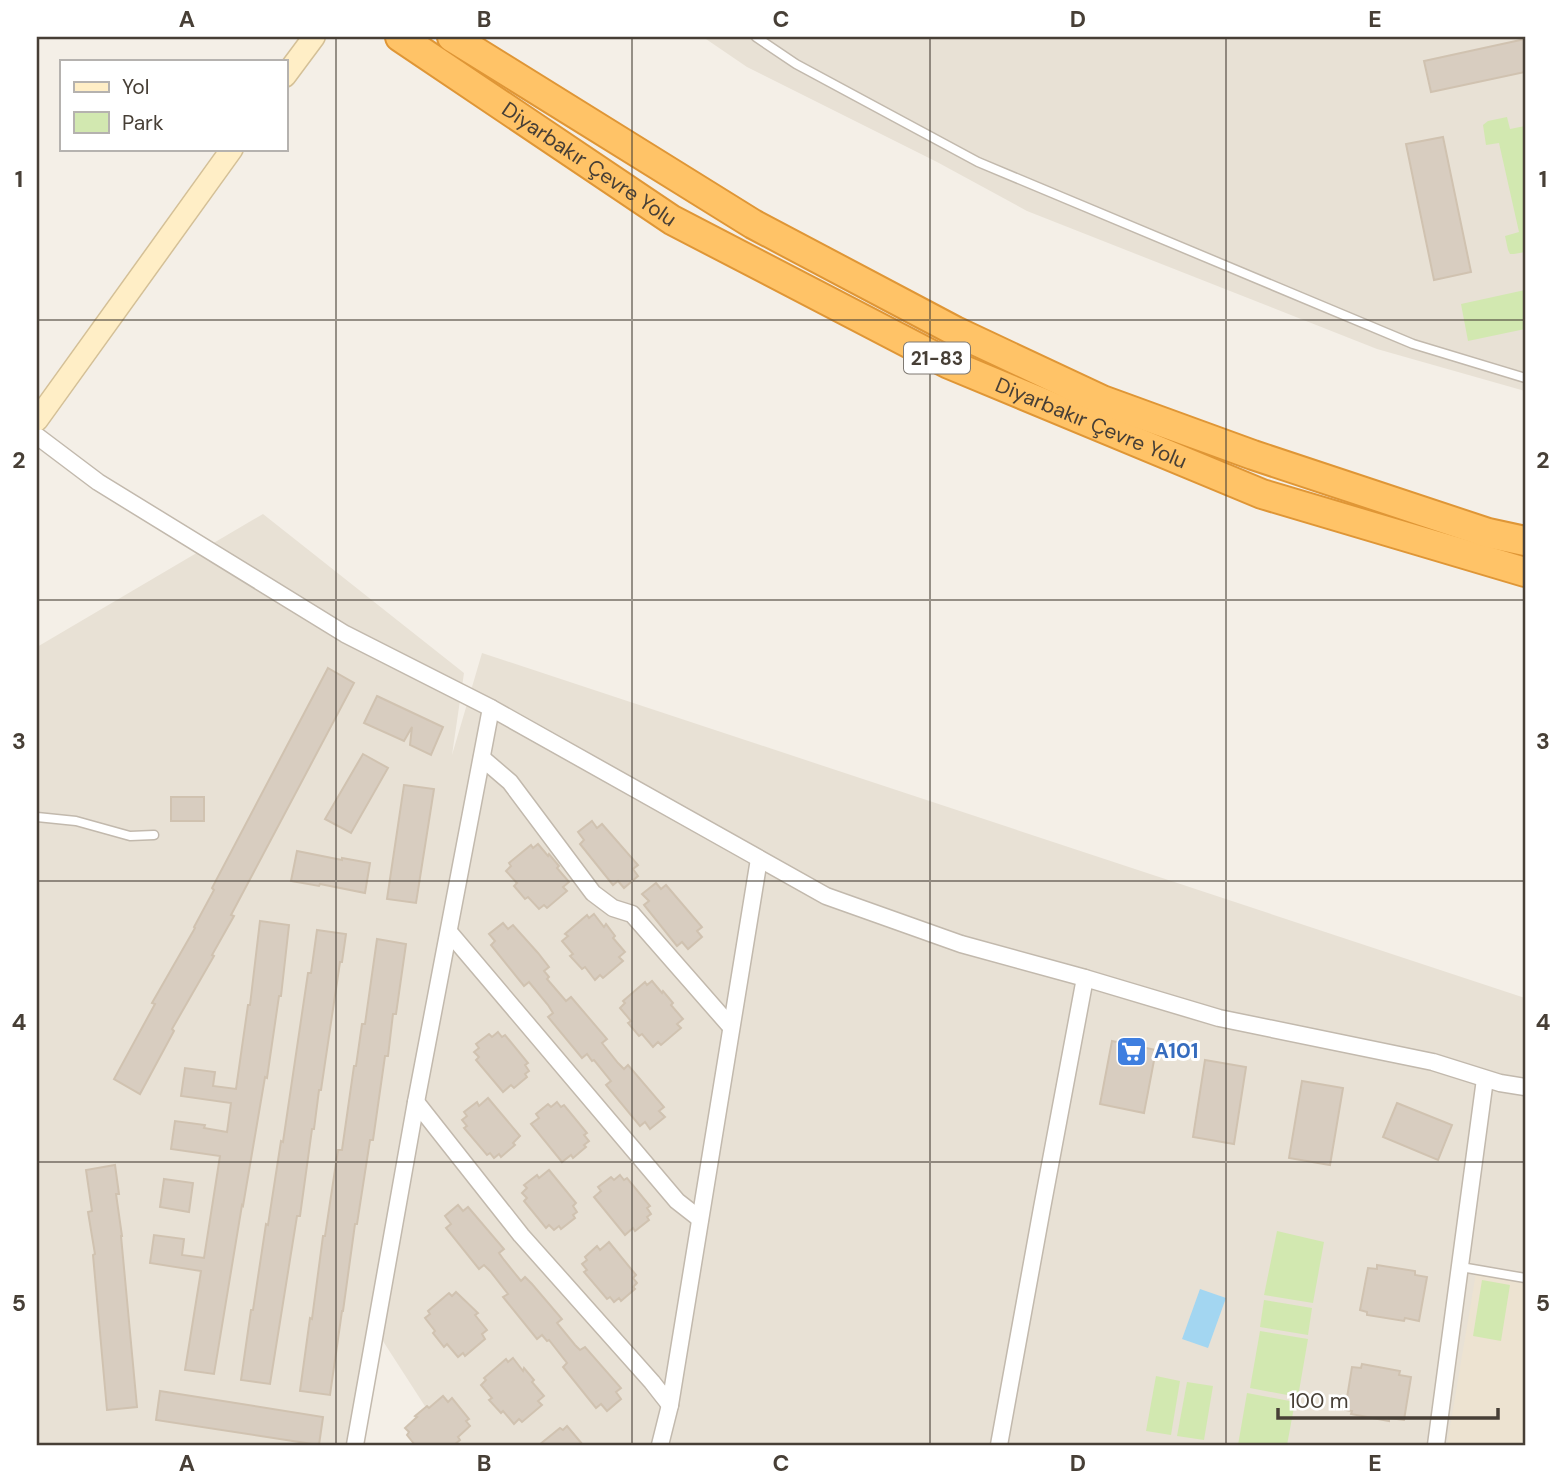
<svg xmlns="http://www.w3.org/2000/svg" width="1562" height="1482" viewBox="0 0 1562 1482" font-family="'DM Sans',sans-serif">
  <rect width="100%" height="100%" fill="#f4efe7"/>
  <g fill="#e8e1d5">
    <polygon points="703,37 1525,37 1525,391 1377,349 1027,211 937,162 747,67"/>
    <polygon points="263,514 464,673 452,755 482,653 1525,998 1525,1445 450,1445 370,1321 354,1445 37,1445 37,647"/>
  </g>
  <polygon fill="#ede3d1" points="1476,1273 1525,1281 1525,1445 1447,1445"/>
  <g fill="#d2e8b0">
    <polygon points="1507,117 1510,129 1525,126 1525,252 1514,254 1510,254 1508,250 1505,236 1519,232 1499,143 1486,145 1483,125 1488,121"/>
    <polygon points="1525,290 1525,329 1468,341 1461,304"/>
    <polygon points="1277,1231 1324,1242 1313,1303 1264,1295"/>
    <polygon points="1482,1280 1510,1285 1501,1341 1473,1336"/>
    <polygon points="1264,1300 1312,1308 1308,1335 1260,1327"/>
    <polygon points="1260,1331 1308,1339 1298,1397 1250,1388"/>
    <polygon points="1156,1376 1180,1381 1171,1435 1146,1431"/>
    <polygon points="1187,1382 1213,1386 1204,1440 1177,1436"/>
    <polygon points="1247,1393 1295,1402 1287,1445 1238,1445"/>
  </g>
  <polygon fill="#a3d6f1" points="1200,1289 1226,1298 1208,1348 1182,1339"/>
  <g fill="#d8cdc0" stroke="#d0c2b0" stroke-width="2">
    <polygon points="1525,39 1525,72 1431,92 1424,61"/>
    <polygon points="1443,137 1471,272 1434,280 1406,144"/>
    <polygon points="328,668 354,683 231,915 234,916 212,955 214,956 172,1029 174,1031 140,1094 114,1079 155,1004 152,1003 195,928 194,927 214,890 212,888"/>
    <polygon points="377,696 443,727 431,755 410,745 412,727 404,741 364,723"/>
    <polygon points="363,754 388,768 351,833 325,819"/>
    <polygon points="404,785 434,789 416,903 387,899"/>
    <rect x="171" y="797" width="33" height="24"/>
    <polygon points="592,821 597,828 602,824 638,865 633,869 638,876 624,888 618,881 613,885 580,844 584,840 578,832"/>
    <polygon points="538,844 548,856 549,854 559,866 557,868 569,882 563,887 567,891 547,908 544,905 539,909 528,897 525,899 514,886 517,883 506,871 511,866 509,863 531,845 533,848"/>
    <polygon points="297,851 342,860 342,858 370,863 365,893 320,884 319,886 291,881"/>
    <polygon points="656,883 661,889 666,885 702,927 697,931 702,937 688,949 682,942 677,946 644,905 649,901 642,894"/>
    <polygon points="594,914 604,927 606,924 615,936 613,938 625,952 619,957 623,961 603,978 600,975 595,980 585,967 582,969 570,956 573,954 562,941 568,936 565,934 587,915 589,918"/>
    <polygon points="260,921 289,925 281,996 279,996 267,1078 265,1077 243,1206 242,1205 214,1374 185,1370 201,1271 150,1263 154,1235 184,1239 182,1255 204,1258 220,1156 171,1149 175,1121 205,1125 204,1128 227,1132 231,1103 181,1096 185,1068 215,1072 213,1086 236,1089 248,1005 250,1005"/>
    <polygon points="503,923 508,929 513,925 538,953 549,967 544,971 549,977 547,979 566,1001 571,997 607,1039 602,1043 618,1063 624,1069 628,1065 664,1107 659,1111 665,1117 650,1129 645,1122 640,1126 606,1085 611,1081 594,1060 592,1061 587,1054 582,1058 548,1017 553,1013 548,1005 529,982 524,986 491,945 495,941 489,934"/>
    <polygon points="317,930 346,934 342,962 340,962 321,1090 319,1090 314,1129 312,1129 300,1216 297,1216 270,1384 241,1380 251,1310 253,1310 266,1224 268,1225 281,1141 283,1142 308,973 311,973"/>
    <polygon points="377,939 406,944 396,1014 393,1014 388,1056 385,1056 373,1140 370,1140 357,1224 355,1224 343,1311 342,1311 330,1395 300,1391 310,1318 312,1319 323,1236 325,1236 338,1150 342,1150 354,1066 356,1066 362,1024 365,1024"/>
    <polygon points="652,981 662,993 663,991 673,1003 671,1005 683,1019 677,1024 681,1028 661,1045 658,1042 653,1047 642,1034 639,1036 628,1023 631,1021 620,1008 625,1003 623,1001 645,982 647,985"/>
    <polygon points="498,1032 502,1037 505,1035 528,1063 525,1065 529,1071 525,1074 527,1077 514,1088 511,1085 503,1092 476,1060 479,1057 474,1052 479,1048 476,1044 489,1034 492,1037"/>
    <polygon points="1112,1041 1156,1050 1144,1113 1100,1104"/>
    <polygon points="1205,1060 1246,1067 1234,1144 1193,1137"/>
    <polygon points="1302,1081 1343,1088 1330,1165 1289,1158"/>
    <polygon points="488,1098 520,1136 513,1143 515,1145 501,1157 499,1154 494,1158 490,1153 487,1155 464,1128 467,1126 462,1120 467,1116 464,1112 477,1102 479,1106"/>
    <polygon points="557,1102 561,1107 564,1105 587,1133 584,1135 589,1141 584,1145 586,1147 573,1158 571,1155 562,1162 531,1124 539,1118 536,1114 548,1104 551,1107"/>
    <polygon points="1397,1103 1452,1125 1438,1160 1383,1137"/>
    <polygon points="115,1165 119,1194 116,1194 122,1236 121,1236 137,1407 107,1410 93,1255 95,1254 88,1212 92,1211 86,1170"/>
    <polygon points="549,1170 576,1203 573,1206 577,1212 573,1215 575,1218 561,1229 559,1226 554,1230 549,1225 546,1228 524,1201 527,1198 522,1193 527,1188 524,1185 537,1175 539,1178"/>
    <polygon points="620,1175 624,1180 627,1178 650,1206 647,1208 651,1214 647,1217 649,1220 635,1231 633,1228 625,1235 594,1197 601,1191 598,1187 611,1177 614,1180"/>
    <polygon points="164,1179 193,1183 189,1212 160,1207"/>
    <polygon points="458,1205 463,1211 468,1207 504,1249 499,1253 504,1260 521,1281 525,1277 532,1284 562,1319 557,1323 575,1345 580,1350 585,1347 621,1388 616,1392 621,1399 607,1411 601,1404 596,1408 563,1367 567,1363 549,1340 547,1341 542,1335 537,1339 503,1297 508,1294 490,1271 484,1265 479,1269 446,1228 451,1224 445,1216"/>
    <polygon points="609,1242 636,1275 633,1278 637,1283 633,1287 635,1289 621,1301 619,1298 614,1302 610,1297 607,1299 584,1272 587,1270 582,1264 587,1260 585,1257 597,1246 600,1250"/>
    <polygon points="1377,1265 1415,1271 1415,1275 1427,1277 1419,1321 1405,1318 1404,1321 1367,1315 1367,1312 1360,1310 1368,1268 1377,1269"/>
    <polygon points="456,1292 478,1313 475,1315 487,1330 482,1334 485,1339 465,1356 463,1353 458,1357 447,1344 444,1347 433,1333 435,1331 425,1318 430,1314 428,1311 449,1293 452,1296"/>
    <polygon points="513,1358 523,1371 524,1368 534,1380 532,1382 544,1396 538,1401 542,1405 522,1422 519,1419 514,1424 503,1411 501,1413 489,1400 492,1398 481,1385 486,1380 484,1378 506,1359 508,1362"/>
    <polygon points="1362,1364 1400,1371 1399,1375 1411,1377 1404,1420 1389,1418 1389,1421 1351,1414 1352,1411 1345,1410 1352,1367 1361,1368"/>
    <polygon points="160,1391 323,1417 319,1445 156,1420"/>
    <polygon points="443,1396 448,1402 452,1398 469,1419 466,1421 470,1426 458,1437 460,1440 454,1445 415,1445 407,1435 409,1432 405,1428 417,1417 415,1416 427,1406 429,1408"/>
    <polygon points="567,1426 583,1445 539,1445 560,1428 563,1430"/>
  </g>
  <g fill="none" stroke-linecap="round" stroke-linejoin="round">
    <defs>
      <g id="lane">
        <polyline points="756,37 796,64 978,162 1413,344 1525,378"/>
        <polyline points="37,817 76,821 130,836 154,835"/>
        <polyline points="1461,1267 1525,1278"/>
      </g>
      <g id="street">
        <polyline points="37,436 98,482 345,634 491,708 826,896 961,944 1085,978 1219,1018 1433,1062 1500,1083 1525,1087"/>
        <polyline points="482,758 510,782 593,893 613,908 632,914 731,1027"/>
        <polyline points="449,932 677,1201 700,1219"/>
        <polyline points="416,1102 521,1235 652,1382 670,1405"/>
        <polyline points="355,1445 416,1102 491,708"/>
        <polyline points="660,1445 670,1405 759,859"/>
        <polyline points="999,1445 1042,1208 1085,978"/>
        <polyline points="1436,1445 1485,1079"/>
      </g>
      <g id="secondary">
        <polyline points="285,76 314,37"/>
        <polyline points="37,420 232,149"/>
      </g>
      <g id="highway">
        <path id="s1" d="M400 37 672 220 949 364 1262 494 1525 572"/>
        <polyline points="452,37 753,224 955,331 1102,400 1253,455 1488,533 1525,541"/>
      </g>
    </defs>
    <use href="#lane" stroke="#c2b9ad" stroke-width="11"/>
    <use href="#street" stroke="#c2b9ad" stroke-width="19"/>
    <use href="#secondary" stroke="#d4c097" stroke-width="24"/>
    <use href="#highway" stroke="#df9636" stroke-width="32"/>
    <use href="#lane" stroke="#fff" stroke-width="8"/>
    <use href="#street" stroke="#fff" stroke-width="16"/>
    <use href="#secondary" stroke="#ffeec6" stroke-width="21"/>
    <use href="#highway" stroke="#ffc367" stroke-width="28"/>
  </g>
  <path fill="none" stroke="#473f36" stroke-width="2" stroke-opacity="0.55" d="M336 37V1445M632 37V1445M930 37V1445M1226 37V1445M37 320H1525M37 600H1525M37 881H1525M37 1162H1525"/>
  <defs>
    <symbol id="supermarket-square" viewBox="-11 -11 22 22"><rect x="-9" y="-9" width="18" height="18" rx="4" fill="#3f7fe0" stroke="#fff"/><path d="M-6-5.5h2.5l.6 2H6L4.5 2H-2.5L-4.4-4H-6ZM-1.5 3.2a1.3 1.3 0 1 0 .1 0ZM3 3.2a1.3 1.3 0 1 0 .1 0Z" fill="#fff"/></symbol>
  </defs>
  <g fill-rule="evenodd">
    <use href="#supermarket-square" x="1114" y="1034" width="35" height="35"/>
  </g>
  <g text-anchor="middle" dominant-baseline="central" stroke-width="6" stroke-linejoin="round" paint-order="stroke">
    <rect fill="#fff" stroke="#7e7972" stroke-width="2" x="904" y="342.5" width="66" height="31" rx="5"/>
    <g font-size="19" font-weight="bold" fill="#473f36">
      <text x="937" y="358">21-83</text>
    </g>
    <g font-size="21" fill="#473f36" stroke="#fff">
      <text stroke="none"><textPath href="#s1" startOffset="228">Diyarbakır Çevre Yolu</textPath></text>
      <text stroke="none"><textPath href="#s1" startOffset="794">Diyarbakır Çevre Yolu</textPath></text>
    </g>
    <g font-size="21" font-weight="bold" fill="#366cbe" stroke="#fff" text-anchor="start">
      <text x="1154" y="1051">A101</text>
    </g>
  </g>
  <rect width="1562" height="1482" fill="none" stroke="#ffffff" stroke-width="77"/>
  <rect x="60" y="60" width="228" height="91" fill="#ffffff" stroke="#b5b2af" stroke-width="2"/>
  <rect x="74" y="82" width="35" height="10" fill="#ffeec6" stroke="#b5b2af" stroke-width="2"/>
  <text x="122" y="94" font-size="21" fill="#473f36">Yol</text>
  <rect x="74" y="112" width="35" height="21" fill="#d2e8b0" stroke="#b5b2af" stroke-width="2"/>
  <text x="122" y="130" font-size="21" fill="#473f36">Park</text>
  <path d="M1278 1408v10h220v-10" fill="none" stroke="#473f36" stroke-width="3.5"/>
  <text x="1289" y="1408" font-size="21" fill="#473f36" stroke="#ffffff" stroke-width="5" paint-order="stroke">100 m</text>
  <rect x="38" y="38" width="1486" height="1406" fill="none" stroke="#473f36" stroke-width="2.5"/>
  <g font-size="23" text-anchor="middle" font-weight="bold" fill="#473f36">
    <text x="187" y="27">A</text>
    <text x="484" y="27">B</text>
    <text x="781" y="27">C</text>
    <text x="1078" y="27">D</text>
    <text x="1375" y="27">E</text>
    <text x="19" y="187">1</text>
    <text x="1543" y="187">1</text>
    <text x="19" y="468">2</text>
    <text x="1543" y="468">2</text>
    <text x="19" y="749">3</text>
    <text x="1543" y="749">3</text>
    <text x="19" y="1030">4</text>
    <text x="1543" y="1030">4</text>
    <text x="19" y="1311">5</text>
    <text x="1543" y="1311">5</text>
    <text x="187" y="1471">A</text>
    <text x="484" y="1471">B</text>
    <text x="781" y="1471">C</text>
    <text x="1078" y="1471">D</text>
    <text x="1375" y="1471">E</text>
  </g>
</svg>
